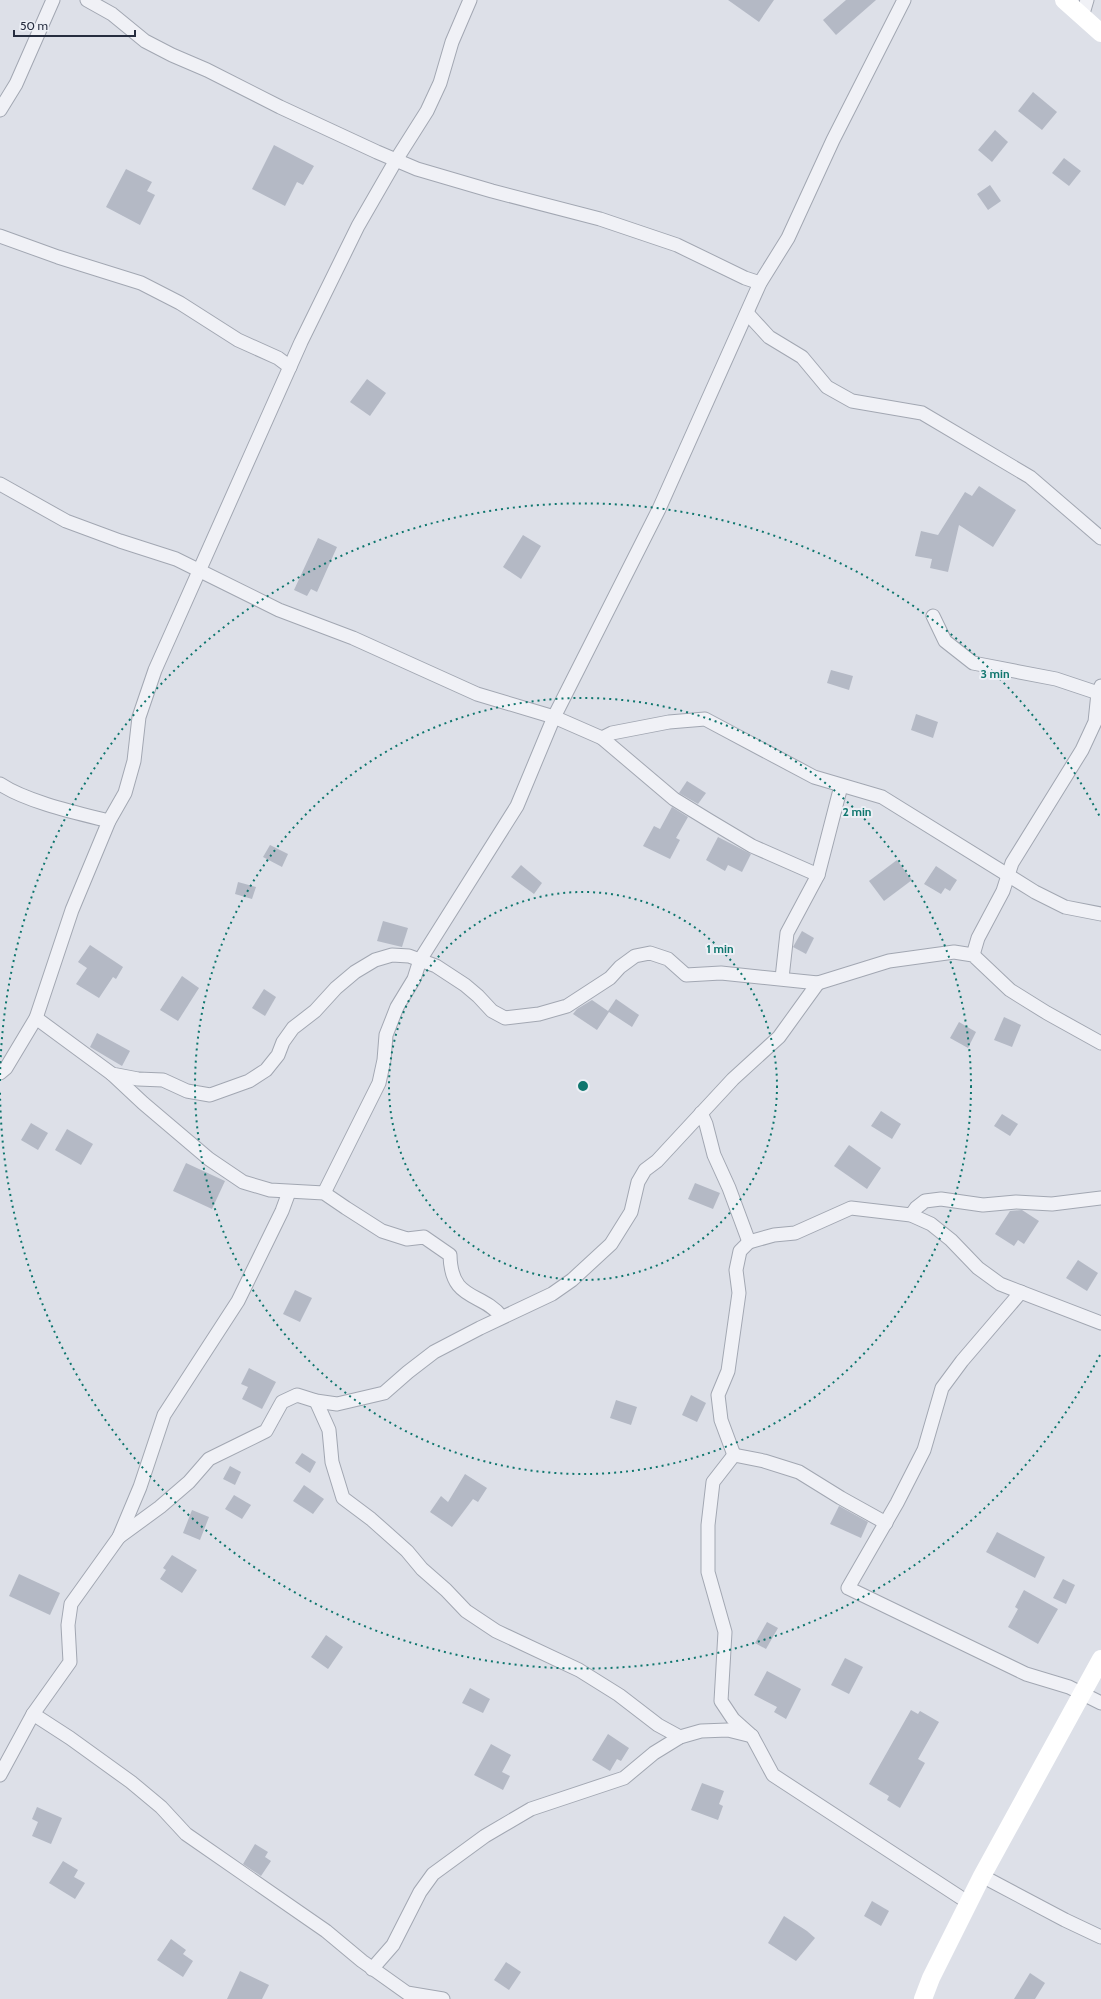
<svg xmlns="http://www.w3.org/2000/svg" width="1101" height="1999" viewBox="0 0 1101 1999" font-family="Cabin,sans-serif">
  <rect width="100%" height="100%" fill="#dde0e8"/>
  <g fill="#b4b9c5">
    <polygon points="728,0 774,0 759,22"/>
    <polygon points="846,0 876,0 836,35 823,20"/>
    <polygon points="1033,92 1057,112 1042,130 1018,111"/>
    <polygon points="995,130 1008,142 992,162 978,150"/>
    <polygon points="274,145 314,166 303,185 297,182 285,206 252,189"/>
    <polygon points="1064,158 1081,171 1069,186 1052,173"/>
    <polygon points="126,169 152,182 147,191 155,195 140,225 106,207"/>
    <polygon points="990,185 1001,201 988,210 977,194"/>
    <polygon points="367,379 386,393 370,416 350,402"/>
    <polygon points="979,486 1016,510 993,547 959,525 948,572 930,568 932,559 915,556 921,531 938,535 965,492 972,496"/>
    <polygon points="523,535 541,546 521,579 503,567"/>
    <polygon points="318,538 337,547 317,592 311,589 307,596 294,590"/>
    <polygon points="831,670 853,676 849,690 827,683"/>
    <polygon points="916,714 938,722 933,738 911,730"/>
    <polygon points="687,781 706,793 698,804 679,793"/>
    <polygon points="672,807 688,817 676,838 680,840 670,859 643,846 654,826 660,829"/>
    <polygon points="718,837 751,854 742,872 728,865 725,871 706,860"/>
    <polygon points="270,845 288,854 282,867 263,857"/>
    <polygon points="897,860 912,880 884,901 869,881"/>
    <polygon points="521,865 542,883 534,894 511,877"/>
    <polygon points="936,866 957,880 950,891 945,888 941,894 924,884"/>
    <polygon points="238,882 256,887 252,899 235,894"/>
    <polygon points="383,921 408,928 402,947 377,941"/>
    <polygon points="802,931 814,938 806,954 793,947"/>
    <polygon points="90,945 123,967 116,979 113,977 99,998 76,984 87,968 78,962"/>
    <polygon points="182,976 199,988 178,1021 160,1010"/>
    <polygon points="264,989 276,997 265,1016 252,1008"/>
    <polygon points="616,999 639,1015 632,1027 609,1012 597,1030 573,1014 577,1009 592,1000 608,1011"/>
    <polygon points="1004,1017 1021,1025 1012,1047 994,1040"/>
    <polygon points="959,1022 976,1032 968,1048 950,1038"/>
    <polygon points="97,1033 130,1051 122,1066 90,1047"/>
    <polygon points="881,1111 901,1124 892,1139 871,1126"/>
    <polygon points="1002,1114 1018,1124 1010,1136 994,1126"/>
    <polygon points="31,1123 48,1133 38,1150 21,1140"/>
    <polygon points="67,1129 93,1144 81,1165 55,1150"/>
    <polygon points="849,1145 881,1168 867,1189 834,1166"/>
    <polygon points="186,1163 225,1181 212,1209 173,1191"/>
    <polygon points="695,1183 720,1193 713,1209 688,1199"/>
    <polygon points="1022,1210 1039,1221 1024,1244 1018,1240 1014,1246 995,1234 1010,1211"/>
    <polygon points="1078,1260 1098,1273 1087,1291 1066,1278"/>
    <polygon points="295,1290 312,1298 300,1322 283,1314"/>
    <polygon points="249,1368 276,1382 262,1409 242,1399 248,1387 241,1384"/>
    <polygon points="691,1395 706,1403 697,1422 682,1415"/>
    <polygon points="616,1400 637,1407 631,1425 610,1418"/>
    <polygon points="302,1453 316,1462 310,1473 295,1463"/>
    <polygon points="230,1466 241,1472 235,1485 223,1479"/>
    <polygon points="465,1474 487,1488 478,1502 473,1499 452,1527 430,1512 441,1496 448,1502"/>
    <polygon points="304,1485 324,1499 313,1514 293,1501"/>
    <polygon points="234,1495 251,1505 242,1519 225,1509"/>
    <polygon points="839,1506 868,1522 861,1538 830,1524"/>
    <polygon points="192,1510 209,1517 200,1540 183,1533"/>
    <polygon points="997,1532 1045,1557 1035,1578 986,1552"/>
    <polygon points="172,1555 197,1570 182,1593 160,1579 166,1570 163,1568"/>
    <polygon points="19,1574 60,1593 50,1615 9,1596"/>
    <polygon points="1063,1579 1075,1585 1066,1604 1053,1598"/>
    <polygon points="1024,1590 1058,1609 1038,1644 1008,1627 1018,1609 1015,1607"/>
    <polygon points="767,1622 778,1628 766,1649 755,1643"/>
    <polygon points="326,1635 343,1647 328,1669 311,1657"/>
    <polygon points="845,1658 863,1667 849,1694 831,1685"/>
    <polygon points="767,1671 801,1689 786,1719 774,1712 777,1707 754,1695"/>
    <polygon points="470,1688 490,1699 483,1713 462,1703"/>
    <polygon points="911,1710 918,1714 920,1711 939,1722 918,1759 925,1763 900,1808 887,1800 889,1796 869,1784"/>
    <polygon points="608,1734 629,1748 621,1761 617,1759 610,1771 592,1760"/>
    <polygon points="491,1744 511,1755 502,1772 510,1776 503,1790 474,1775"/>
    <polygon points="702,1783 724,1791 719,1804 723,1806 718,1820 691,1810"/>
    <polygon points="37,1807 62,1818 51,1844 32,1836 38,1822 32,1819"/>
    <polygon points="255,1844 268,1852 265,1857 271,1861 261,1876 243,1864"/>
    <polygon points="63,1861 78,1870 74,1877 85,1883 75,1899 49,1883"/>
    <polygon points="872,1901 889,1911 881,1926 864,1916"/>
    <polygon points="784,1916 807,1931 815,1938 796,1961 768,1943"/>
    <polygon points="171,1939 186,1950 183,1954 193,1961 183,1977 157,1960"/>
    <polygon points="506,1962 521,1972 509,1990 494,1980"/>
    <polygon points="240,1971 269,1985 262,1999 227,1999"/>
    <polygon points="1030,1973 1045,1983 1035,1999 1014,1999"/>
  </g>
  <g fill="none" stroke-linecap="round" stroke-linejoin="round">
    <defs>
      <g id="street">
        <polyline points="87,0 112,14 145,41 172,55 207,70 280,107 377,152 417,169 492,191 600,219 677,245 745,278 760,283"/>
        <polyline points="1082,17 1087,0"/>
        <polyline points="0,110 16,84 53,0"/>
        <polyline points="0,236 58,257 141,283 180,303 238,340 278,358 290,367"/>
        <polyline points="747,313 769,337 802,357 827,387 852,401 922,413 1030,477 1101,538"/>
        <polyline points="0,484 66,521 120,541 176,559 279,610 353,638 477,694 554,717 659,509 760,283 788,238 833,140 904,0"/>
        <polyline points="933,616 945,641 973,663 1056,679 1098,693"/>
        <polyline points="602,738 612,733 669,722 705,719 814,777 882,797 1035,892 1065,907 1101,914"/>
        <path d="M0 784C27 802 77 813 109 821"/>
        <polyline points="973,955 978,938 1003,891 1012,863 1082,750 1095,722 1098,693 1101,686"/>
        <polyline points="782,978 787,933 818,875 841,786"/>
        <polyline points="36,1018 112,1074 138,1079 163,1080 187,1091 210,1095 249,1081 266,1070 278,1055 283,1042 293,1028 315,1011 336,988 355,972 375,960 392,955 409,956 436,966 465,985 478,996 492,1011 505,1018 539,1014 567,1006 610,978 620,967 635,956 650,953 668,959 686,975 721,973 818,983 889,961 954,952 973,955 1010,990 1047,1013 1101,1043"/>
        <polyline points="0,1073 6,1068 36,1018 72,910 109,821 125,793 134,761 139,717 155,670 301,342 358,226 396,160 427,111 440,83 452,42 470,0"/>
        <path d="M112 1074 143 1103 209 1159 243 1182 270 1190 324 1193 346 1208 382 1231 407 1239 424 1237 450 1255C451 1302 481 1291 502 1317"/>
        <polyline points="701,1113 706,1124 714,1155 729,1188 749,1242"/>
        <polyline points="324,1193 379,1083 384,1060 386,1035 397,1007 414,979 420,960 517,806 554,717 602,738 674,799 710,821 752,846 818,875"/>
        <polyline points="911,1215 916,1208 925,1201 941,1199 983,1205 1016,1202 1052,1204 1101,1198"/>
        <polyline points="1021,1292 962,1361 942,1388 924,1450 897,1503 848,1588 1026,1674 1069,1687 1101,1703"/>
        <polyline points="316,1401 329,1430 332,1462 343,1498 371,1519 407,1551 422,1569 446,1590 466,1611 496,1631 579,1670 619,1695 658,1725 680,1737"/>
        <polyline points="734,1455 721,1420 718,1395 728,1371 739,1293 736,1270 740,1251 749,1242 774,1235 795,1233 851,1208 911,1215 931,1224 951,1240 978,1268 1000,1284 1101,1323"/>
        <polyline points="734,1455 713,1482 708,1525 708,1572 725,1632 721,1701 733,1719 752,1736 773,1775 969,1903"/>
        <polyline points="734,1455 764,1461 799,1472 841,1498 886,1523"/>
        <polyline points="119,1537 160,1507 189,1482 209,1459 266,1431 282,1402 297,1395 316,1401 337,1404 384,1393 408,1372 434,1352 480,1328 552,1294 572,1280 611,1244 631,1212 638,1182 645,1170 657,1161 733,1079 779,1037 818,983"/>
        <polyline points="33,1714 70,1738 131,1782 161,1807 186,1834 326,1931 362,1961 407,1993 443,1999"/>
        <polyline points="0,1775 33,1714 70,1662 68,1625 71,1604 119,1537 140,1487 164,1415 238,1301 282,1211 289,1192"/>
        <polyline points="982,1876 1065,1920 1101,1937"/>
        <polyline points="372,1969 393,1945 420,1892 433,1874 485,1836 531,1809 624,1778 654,1753 680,1737 701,1731 728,1730 752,1736"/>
      </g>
    </defs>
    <use href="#street" stroke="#a2a7b2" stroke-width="15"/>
    <use href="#street" stroke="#f0f1f6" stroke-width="13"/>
    <g stroke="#fff" stroke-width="18">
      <polyline points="1064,0 1101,33"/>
      <polyline points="923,1999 931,1978 982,1876 1101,1659"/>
    </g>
  </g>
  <g fill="none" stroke="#0f766e" stroke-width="2" stroke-dasharray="2 4">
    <circle cx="583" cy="1086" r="194"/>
    <circle cx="583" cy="1086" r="388"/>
    <path d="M1100 1355A583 583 0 0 1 0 1091M0 1081A583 583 0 0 1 1100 817"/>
  </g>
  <circle cx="583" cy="1086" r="6" fill="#0f766e" stroke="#eceff5" stroke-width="2"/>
  <g font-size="12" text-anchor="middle" font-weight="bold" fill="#0f766e" stroke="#eceff5" stroke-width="4" stroke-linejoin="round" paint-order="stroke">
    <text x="995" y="678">3 min</text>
    <text x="857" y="816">2 min</text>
    <text x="720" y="953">1 min</text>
  </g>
  <path d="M14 30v6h121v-6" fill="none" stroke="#262d3f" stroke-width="2"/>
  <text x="20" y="30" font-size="12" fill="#262d3f" stroke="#eceff5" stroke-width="3" paint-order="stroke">50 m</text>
</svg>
